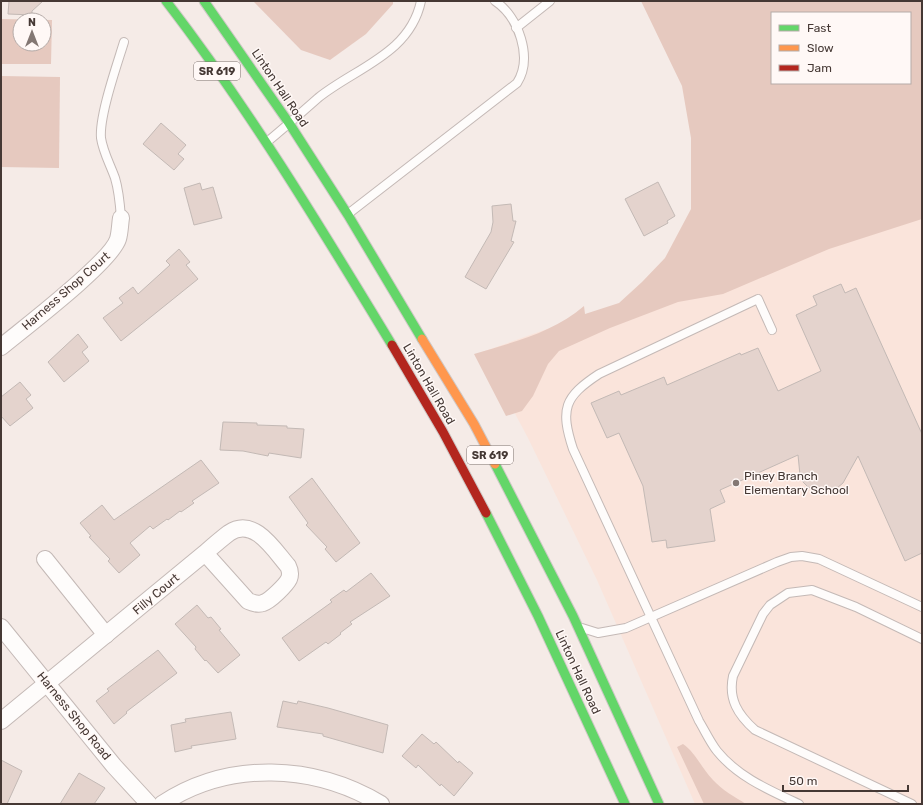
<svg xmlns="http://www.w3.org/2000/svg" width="923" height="805" viewBox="0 0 923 805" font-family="Rubik,sans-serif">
  <rect width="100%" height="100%" fill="#f5ebe7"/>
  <polygon fill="#fae4db" points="922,197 922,804 695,804 597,580 528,438 482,352"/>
  <g fill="#e6c9bf" fill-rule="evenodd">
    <polygon points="253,1 393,1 393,4 366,34 330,60 301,50"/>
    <path d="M641 1H922V219L829 249 723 294 678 302 610 328 559 351 548 364 533 396 522 411 506 416 474 354C513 342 553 333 584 306L585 314 619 303 642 282 665 258 691 209V138L682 86ZM772 13H910V83H772Z"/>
    <path d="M1 19 52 20 51 64H1ZM20 20H44V44H20Z"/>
    <polygon points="1,76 60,77 59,168 1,167"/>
    <path d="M683 744C696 753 702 769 713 780 722 790 735 797 746 804H704L677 747Z"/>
  </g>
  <g fill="#e4d3cd" stroke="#c3b9b5">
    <polygon points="9,1 43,1 32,11 32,15 8,14"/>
    <polygon points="161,123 186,145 178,154 184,159 174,170 143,144"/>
    <polygon points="658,182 675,216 667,221 668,223 644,236 625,199"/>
    <polygon points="200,183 202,190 213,187 222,218 194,225 184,188"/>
    <polygon points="511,204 513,221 516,221 511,241 514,242 486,289 465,277 491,232 493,222 492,206"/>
    <polygon points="179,249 190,262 186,265 198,279 121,341 103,318 123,303 119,298 133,287 138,294 170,265 166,261"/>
    <polygon points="841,284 845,293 856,288 922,434 922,553 905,561 858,456 843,483 837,488 823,493 808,487 803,482 800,475 798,455 720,490 725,502 710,509 715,541 667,548 666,540 652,542 643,486 619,433 607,438 591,403 619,391 621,395 664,377 667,385 740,353 741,355 758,348 778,391 821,371 796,315 817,305 813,296"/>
    <polygon points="78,334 88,347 82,352 89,361 64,382 48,362"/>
    <polygon points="20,382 31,395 26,399 33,408 10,426 1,416 1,397"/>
    <polygon points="223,422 257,423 257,425 287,426 287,428 304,429 301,458 269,453 268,456 243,451 220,450"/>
    <polygon points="201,460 219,483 192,501 194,503 181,512 180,511 168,520 167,519 153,529 150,526 130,543 140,555 119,573 108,561 110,559 89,537 91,536 80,523 102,505 114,520"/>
    <polygon points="312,478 360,543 336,562 325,549 327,547 306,525 308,523 289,497"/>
    <polygon points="371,573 390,596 350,622 352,624 340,633 341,634 328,644 326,642 299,661 282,638 332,602 330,600 344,590 346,592"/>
    <polygon points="197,605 208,618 211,617 221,629 219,630 240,655 218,673 206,660 205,661 195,649 196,647 175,624"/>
    <polygon points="158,650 177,673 126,712 127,713 114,724 96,701 109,691 107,689"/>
    <polygon points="283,701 297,704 298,701 328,708 388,725 383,753 323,736 323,734 277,727"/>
    <polygon points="231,712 236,739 191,746 192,748 175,752 171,725 186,722 185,719"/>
    <polygon points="422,734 434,744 436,742 458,763 459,761 473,773 454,796 441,784 440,786 418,765 416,768 402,756"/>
    <polygon points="1,760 22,771 7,804 1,804"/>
    <polygon points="79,773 105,788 94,804 60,804"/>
  </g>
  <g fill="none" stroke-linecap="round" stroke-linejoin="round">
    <defs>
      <g id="lane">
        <polyline points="516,28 550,1"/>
        <path d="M267 142C284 128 301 113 318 98 355 68 410 54 421 1"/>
        <path d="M348 214 517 83C533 58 519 17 495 1"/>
        <path d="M121 218C120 204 119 191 115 178 110 164 103 152 101 138 99 116 117 65 124 42"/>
        <path d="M772 330 758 299 599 374C564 397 560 409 573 449L699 721C705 731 710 742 717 751 738 777 769 790 799 804"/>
        <polyline points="582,628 598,633 626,628 777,562 791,557 802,556 819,559 922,607"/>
        <path d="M912 804 755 730C738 715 728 699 733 676L763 614 770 605 788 593 812 590 856 607 922 639"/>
      </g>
      <g id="street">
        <path d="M1 347C24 328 111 262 118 239 120 232 120 224 121 218"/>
        <polyline points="45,559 106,635"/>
        <polyline points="1,627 114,766 149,804"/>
        <path d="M1 721 205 553 248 601C253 603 258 605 263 603 270 601 286 585 289 579 291 574 290 570 288 566 274 550 254 516 229 533 221 539 213 546 205 553"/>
        <path d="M162 804C229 760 314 764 381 804"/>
      </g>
      <g id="fast">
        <path d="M166 1C250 110 321 228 392 345"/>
        <polyline points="204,1 289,123 348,215 422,339"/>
        <polyline points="495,464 573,616 659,804"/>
        <polyline points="486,513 538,616 625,804"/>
      </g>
      <polyline id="slow" points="422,339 474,424 495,464"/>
      <polyline id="jam" points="392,345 443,432 486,513"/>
    </defs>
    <use href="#lane" stroke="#c4b9b6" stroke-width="10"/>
    <use href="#street" stroke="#c4b9b6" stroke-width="18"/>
    <use href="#fast" stroke="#cfc8c6" stroke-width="11"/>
    <use href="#slow" stroke="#cfc8c6" stroke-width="11"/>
    <use href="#jam" stroke="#cfc8c6" stroke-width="11"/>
    <use href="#lane" stroke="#fefcfb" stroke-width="8"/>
    <use href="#street" stroke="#fefcfb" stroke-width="16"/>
    <use href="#fast" stroke="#63d668" stroke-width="9"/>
    <use href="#slow" stroke="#ff974d" stroke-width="9"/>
    <use href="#jam" stroke="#b3261e" stroke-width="9"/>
  </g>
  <circle fill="#837773" stroke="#fff8f6" stroke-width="1.5" cx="736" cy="483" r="4"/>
  <g text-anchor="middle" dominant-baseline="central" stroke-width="3" stroke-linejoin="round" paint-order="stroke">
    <g fill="#fff8f6" stroke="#7d726e" stroke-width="1">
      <rect x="194" y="62" width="46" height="18" rx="3"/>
      <rect x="467" y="446" width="46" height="18" rx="3"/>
    </g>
    <g font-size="11" font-weight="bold" fill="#453834">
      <text x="217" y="71">SR 619</text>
      <text x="490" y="455">SR 619</text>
    </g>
    <g font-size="12" fill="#453834" stroke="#fff8f6">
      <text transform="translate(280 88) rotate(56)">Linton Hall Road</text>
      <text transform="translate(66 291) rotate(-41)">Harness Shop Court</text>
      <text transform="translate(429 384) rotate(60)">Linton Hall Road</text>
      <text transform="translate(156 594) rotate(-40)">Filly Court</text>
      <text transform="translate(578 672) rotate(65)">Linton Hall Road</text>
      <text transform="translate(74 716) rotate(51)">Harness Shop Road</text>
    </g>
    <g font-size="12" fill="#453834" stroke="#fff8f6" text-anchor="start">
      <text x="744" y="476">Piney Branch<tspan x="744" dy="14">Elementary School</tspan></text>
    </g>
  </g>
  <rect width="923" height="805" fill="none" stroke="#453834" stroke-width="4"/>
  <rect x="771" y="12" width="140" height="72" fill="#fff8f6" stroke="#b5aba8"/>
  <rect x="779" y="25" width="20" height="6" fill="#63d668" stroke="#b5aba8"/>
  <text x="807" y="32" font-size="12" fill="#453834">Fast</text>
  <rect x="779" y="45" width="20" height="6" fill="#ff974d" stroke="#b5aba8"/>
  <text x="807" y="52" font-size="12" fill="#453834">Slow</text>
  <rect x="779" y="65" width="20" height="6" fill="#b3261e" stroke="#b5aba8"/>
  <text x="807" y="72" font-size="12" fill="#453834">Jam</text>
  <g transform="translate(32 32)"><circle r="19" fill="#fff8f6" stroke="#b5aba8"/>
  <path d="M0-3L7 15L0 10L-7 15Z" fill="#837773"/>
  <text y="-6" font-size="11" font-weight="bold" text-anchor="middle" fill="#453834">N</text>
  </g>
  <path d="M783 785v6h125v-6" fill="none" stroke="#453834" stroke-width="2"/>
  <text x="789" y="785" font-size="12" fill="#453834" stroke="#fff8f6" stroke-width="3" paint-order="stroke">50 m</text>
</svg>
